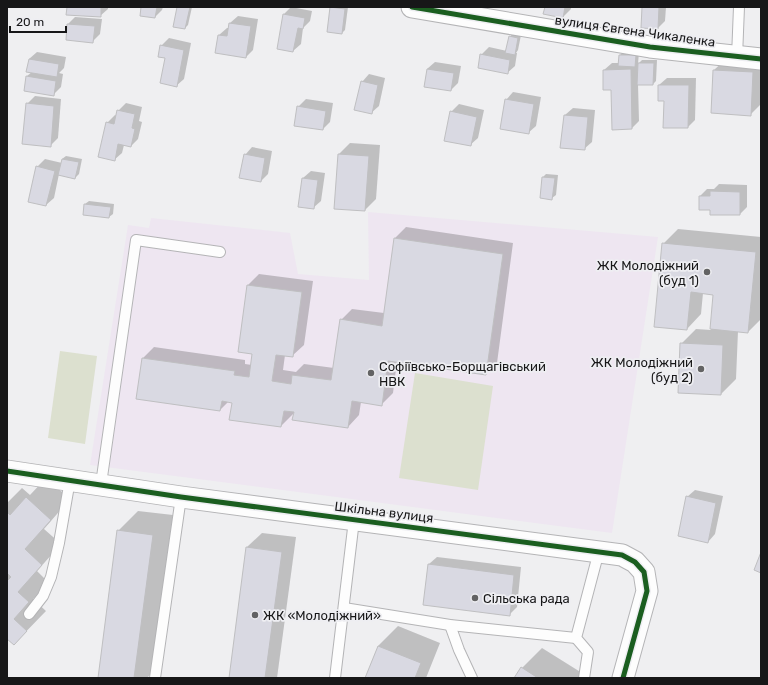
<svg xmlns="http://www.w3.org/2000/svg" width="768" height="685" viewBox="0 0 768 685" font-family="Rubik,sans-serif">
  <rect width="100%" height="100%" fill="#efeff1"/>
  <polygon fill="#eee6f1" points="368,212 658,237 612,533 90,465 128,225 149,228 151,218 290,233 298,274 369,280"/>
  <g fill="#dce0cf">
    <polygon points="60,351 97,356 85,444 48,438"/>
    <polygon points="415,373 493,386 478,490 399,478"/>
  </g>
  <g fill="#0003">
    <polygon points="68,7 108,7 108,9 100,16"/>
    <polygon points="142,7 163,7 162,10 155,17"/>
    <polygon points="178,7 192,7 188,25 185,28"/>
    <polygon points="291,7 312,11 310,21 303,28 301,44 293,51 284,14"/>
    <polygon points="331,7 348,7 345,30 342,33"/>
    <polygon points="546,7 571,7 571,9 563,17"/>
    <polygon points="643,7 666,7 665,21 658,28"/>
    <polygon points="238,16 258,19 253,50 246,57 219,35 227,28 229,28 230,23"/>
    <polygon points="75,17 102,19 100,34 93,41 68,24"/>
    <polygon points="513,33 521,35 518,50 516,53 517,53 515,66 507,73 481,55 489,47 507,51 510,37"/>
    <polygon points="169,38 191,43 184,79 176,86 161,46"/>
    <polygon points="37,52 66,57 64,68 59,73 63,74 61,87 53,95 27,76 32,72 29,59"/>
    <polygon points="623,52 639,52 638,64 642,60 657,60 656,81 653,84 638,84 639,121 632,128 604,70 612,63 619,63 620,55"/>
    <polygon points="726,59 761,61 761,104 750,115 714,70"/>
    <polygon points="435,62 461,66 458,83 451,90 427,69"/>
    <polygon points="369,74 385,78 379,106 371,113 362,82"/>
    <polygon points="667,78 696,78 695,120 688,127 665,100 659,85"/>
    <polygon points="513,92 541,97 536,126 528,133 506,100"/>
    <polygon points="35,96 61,99 58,138 50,146 27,104"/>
    <polygon points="306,99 333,103 330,122 323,129 298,107"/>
    <polygon points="126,103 142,107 139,121 142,122 138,139 131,146 124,145 122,153 114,160 107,123 115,115 117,116 118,111"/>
    <polygon points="459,104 484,110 478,138 470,145 451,112"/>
    <polygon points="573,108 595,110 592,142 584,149 565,115"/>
    <polygon points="350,143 380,145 376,199 365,210 339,154"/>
    <polygon points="252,147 272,151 268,174 261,181 245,155"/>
    <polygon points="66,156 82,159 79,174 75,178 59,174 54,198 46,205 37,167 45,159 62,163 62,159"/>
    <polygon points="311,171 325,173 321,201 313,208 303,178"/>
    <polygon points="546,174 558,175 556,195 552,198 543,177"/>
    <polygon points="719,184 747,185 747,207 740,214 711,209 700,196 707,189 714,189"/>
    <polygon points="89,201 114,204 113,214 109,217 85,204"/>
    <polygon points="406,227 513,243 497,363 485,374 397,361 393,393 381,405 361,402 359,415 348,427 294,413 281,426 233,402 229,401 220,410 143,358 154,347 245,360 245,364 252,365 253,353 239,351 248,285 259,274 313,281 304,345 292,356 285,355 283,370 296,372 304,364 334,368 341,320 352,309 384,313 395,238"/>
    <polygon points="678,229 761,237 761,319 748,332 738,331 736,379 721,394 681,344 696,329 711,330 715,294 703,293 701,314 687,329 663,244"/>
    <polygon points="46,478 70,499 44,529 61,544 37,571 48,582 33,599 46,611 14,644 7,638 7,503 22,488 30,495"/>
    <polygon points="695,490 723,496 715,534 708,542 687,497"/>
    <polygon points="138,511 173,515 151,674 147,678 99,678 118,531"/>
    <polygon points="262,533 296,537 277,678 230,678 247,547"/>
    <polygon points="437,557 521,567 517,607 509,615 424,604 429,564"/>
    <polygon points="398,626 440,643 426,678 366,678 378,646"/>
    <polygon points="542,648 582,673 579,678 515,678 522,668"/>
  </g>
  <g fill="#d9d9e2" stroke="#bfbfc1">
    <polygon points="67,7 101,7 101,17 66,15"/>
    <polygon points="141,7 157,7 155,18 140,16"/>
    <polygon points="177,7 190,7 185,29 173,27"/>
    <polygon points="330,7 345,9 342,34 327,32"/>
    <polygon points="545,7 565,7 563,18 543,14"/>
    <polygon points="642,7 659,7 658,29 641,28"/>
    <polygon points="283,14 305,18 303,29 298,28 293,52 277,49"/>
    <polygon points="229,23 251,26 246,58 215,53 218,35 227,36"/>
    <polygon points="67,24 95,26 93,43 66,40"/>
    <polygon points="509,36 518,38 515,55 505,53"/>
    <polygon points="160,45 184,50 177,87 160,83 165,58 158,57"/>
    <polygon points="480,54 510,60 508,74 478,68"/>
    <polygon points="619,55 636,55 635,67 618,66"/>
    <polygon points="29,59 59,64 57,77 26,72"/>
    <polygon points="638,63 654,63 653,85 637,85"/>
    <polygon points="427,69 454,73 451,91 424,87"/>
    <polygon points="631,69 632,129 612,130 611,90 603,90 603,70"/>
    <polygon points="713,70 753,72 751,116 711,113"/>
    <polygon points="26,76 56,81 54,96 24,91"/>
    <polygon points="361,81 378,85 372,114 354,110"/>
    <polygon points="658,85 689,85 688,128 663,128 664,101 658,101"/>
    <polygon points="505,99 534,104 529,134 500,129"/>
    <polygon points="26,103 54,106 51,147 22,144"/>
    <polygon points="297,106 326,111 323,130 294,126"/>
    <polygon points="117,110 135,114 132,128 135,129 131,147 118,144 115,161 98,157 106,122 114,124"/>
    <polygon points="450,111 477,117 471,146 444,141"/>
    <polygon points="564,115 588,117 585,150 560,148"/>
    <polygon points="244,154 265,158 261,182 239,178"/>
    <polygon points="338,154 369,156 365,211 334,209"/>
    <polygon points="62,159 79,162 75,179 58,175"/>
    <polygon points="36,166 55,171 46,206 28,202"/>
    <polygon points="542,177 555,178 552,200 540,198"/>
    <polygon points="302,178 318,180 314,209 298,207"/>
    <polygon points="710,191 740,192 740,215 710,215 710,210 699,210 699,196 710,196"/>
    <polygon points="84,204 111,207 109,218 83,215"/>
    <polygon points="394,238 503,254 486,375 388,361 382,406 352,401 348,428 292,420 294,412 284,411 281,427 229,420 232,403 222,401 220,411 136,399 142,358 235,371 234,375 249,377 252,354 238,352 247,285 302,292 293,357 276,355 272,381 291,384 292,375 331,380 340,319 382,326"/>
    <polygon points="662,243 756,252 748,333 710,329 713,295 691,292 687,330 654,327"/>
    <polygon points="680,343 723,345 721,395 678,393"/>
    <polygon points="686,496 716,503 708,543 678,536"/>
    <polygon points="26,497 51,520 25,549 42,565 18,592 29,602 14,619 27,631 14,645 7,639 7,581 11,577 7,573 7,512 10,515"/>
    <polygon points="117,530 153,535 134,678 98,678"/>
    <polygon points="246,547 282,552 265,678 229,678"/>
    <polygon points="761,552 761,573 754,570"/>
    <polygon points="428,564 514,575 510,616 423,605"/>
    <polygon points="378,646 421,663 415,678 365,678"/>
    <polygon points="521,667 538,678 514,678"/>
  </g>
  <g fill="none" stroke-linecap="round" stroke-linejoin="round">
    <defs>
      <g id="service">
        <polyline points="737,57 739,7"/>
        <polyline points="101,484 136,240 220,252"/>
        <polyline points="344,608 450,625 576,638"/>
        <polyline points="29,614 43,596 51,577 59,543 70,480"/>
        <polyline points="450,625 459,650 472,678"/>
        <polyline points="155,678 181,497"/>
        <polyline points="335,678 354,520"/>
        <polyline points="584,678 588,652 576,638 599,551"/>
      </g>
      <g id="minor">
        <polyline points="412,7 650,47 761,59"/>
        <polyline points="7,471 181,497 622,555 635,562 644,572 647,591 623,678"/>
      </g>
    </defs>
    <use href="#service" stroke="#b4b4b6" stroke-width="12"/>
    <use href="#minor" stroke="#b4b4b6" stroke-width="23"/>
    <use href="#service" stroke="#fdfdfd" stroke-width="10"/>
    <use href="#minor" stroke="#fdfdfd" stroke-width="21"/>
    <defs>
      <g id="cycleway">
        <polyline points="412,7 650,47 761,59"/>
        <polyline points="7,471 181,497 622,555 635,562 644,572 647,591 623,678"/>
      </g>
    </defs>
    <use href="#cycleway" stroke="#eeeef2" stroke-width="8"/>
    <use href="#cycleway" stroke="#1b5e20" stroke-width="5"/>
  </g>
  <g fill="#636364" stroke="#eeeef2" stroke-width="1.5">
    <circle cx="707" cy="272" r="4"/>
    <circle cx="701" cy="369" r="4"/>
    <circle cx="371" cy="373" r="4"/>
    <circle cx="475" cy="598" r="4"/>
    <circle cx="255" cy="615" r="4"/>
  </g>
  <g text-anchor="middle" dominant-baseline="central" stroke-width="3.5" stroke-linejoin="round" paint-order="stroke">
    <g font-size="13" fill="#171718" stroke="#eeeef2">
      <text transform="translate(635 31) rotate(8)">вулиця Євгена Чикаленка</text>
      <text transform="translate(384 512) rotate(7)">Шкільна вулиця</text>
    </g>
    <g font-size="13" fill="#171718" stroke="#eeeef2" text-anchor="start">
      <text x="699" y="265" text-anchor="end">ЖК Молодіжний<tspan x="699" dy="15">(буд 1)</tspan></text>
      <text x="693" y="362" text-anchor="end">ЖК Молодіжний<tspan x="693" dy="15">(буд 2)</tspan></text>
      <text x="379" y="366">Софіївсько-Борщагівський<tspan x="379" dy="15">НВК</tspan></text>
      <text x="483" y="598">Сільська рада</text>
      <text x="263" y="615">ЖК «Молодіжний»</text>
    </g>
  </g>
  <rect width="768" height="685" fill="none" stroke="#171718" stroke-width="16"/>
  <path d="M10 26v6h56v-6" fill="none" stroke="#171718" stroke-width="2"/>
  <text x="16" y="26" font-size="12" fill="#171718" stroke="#eeeef2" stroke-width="3" paint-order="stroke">20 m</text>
</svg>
